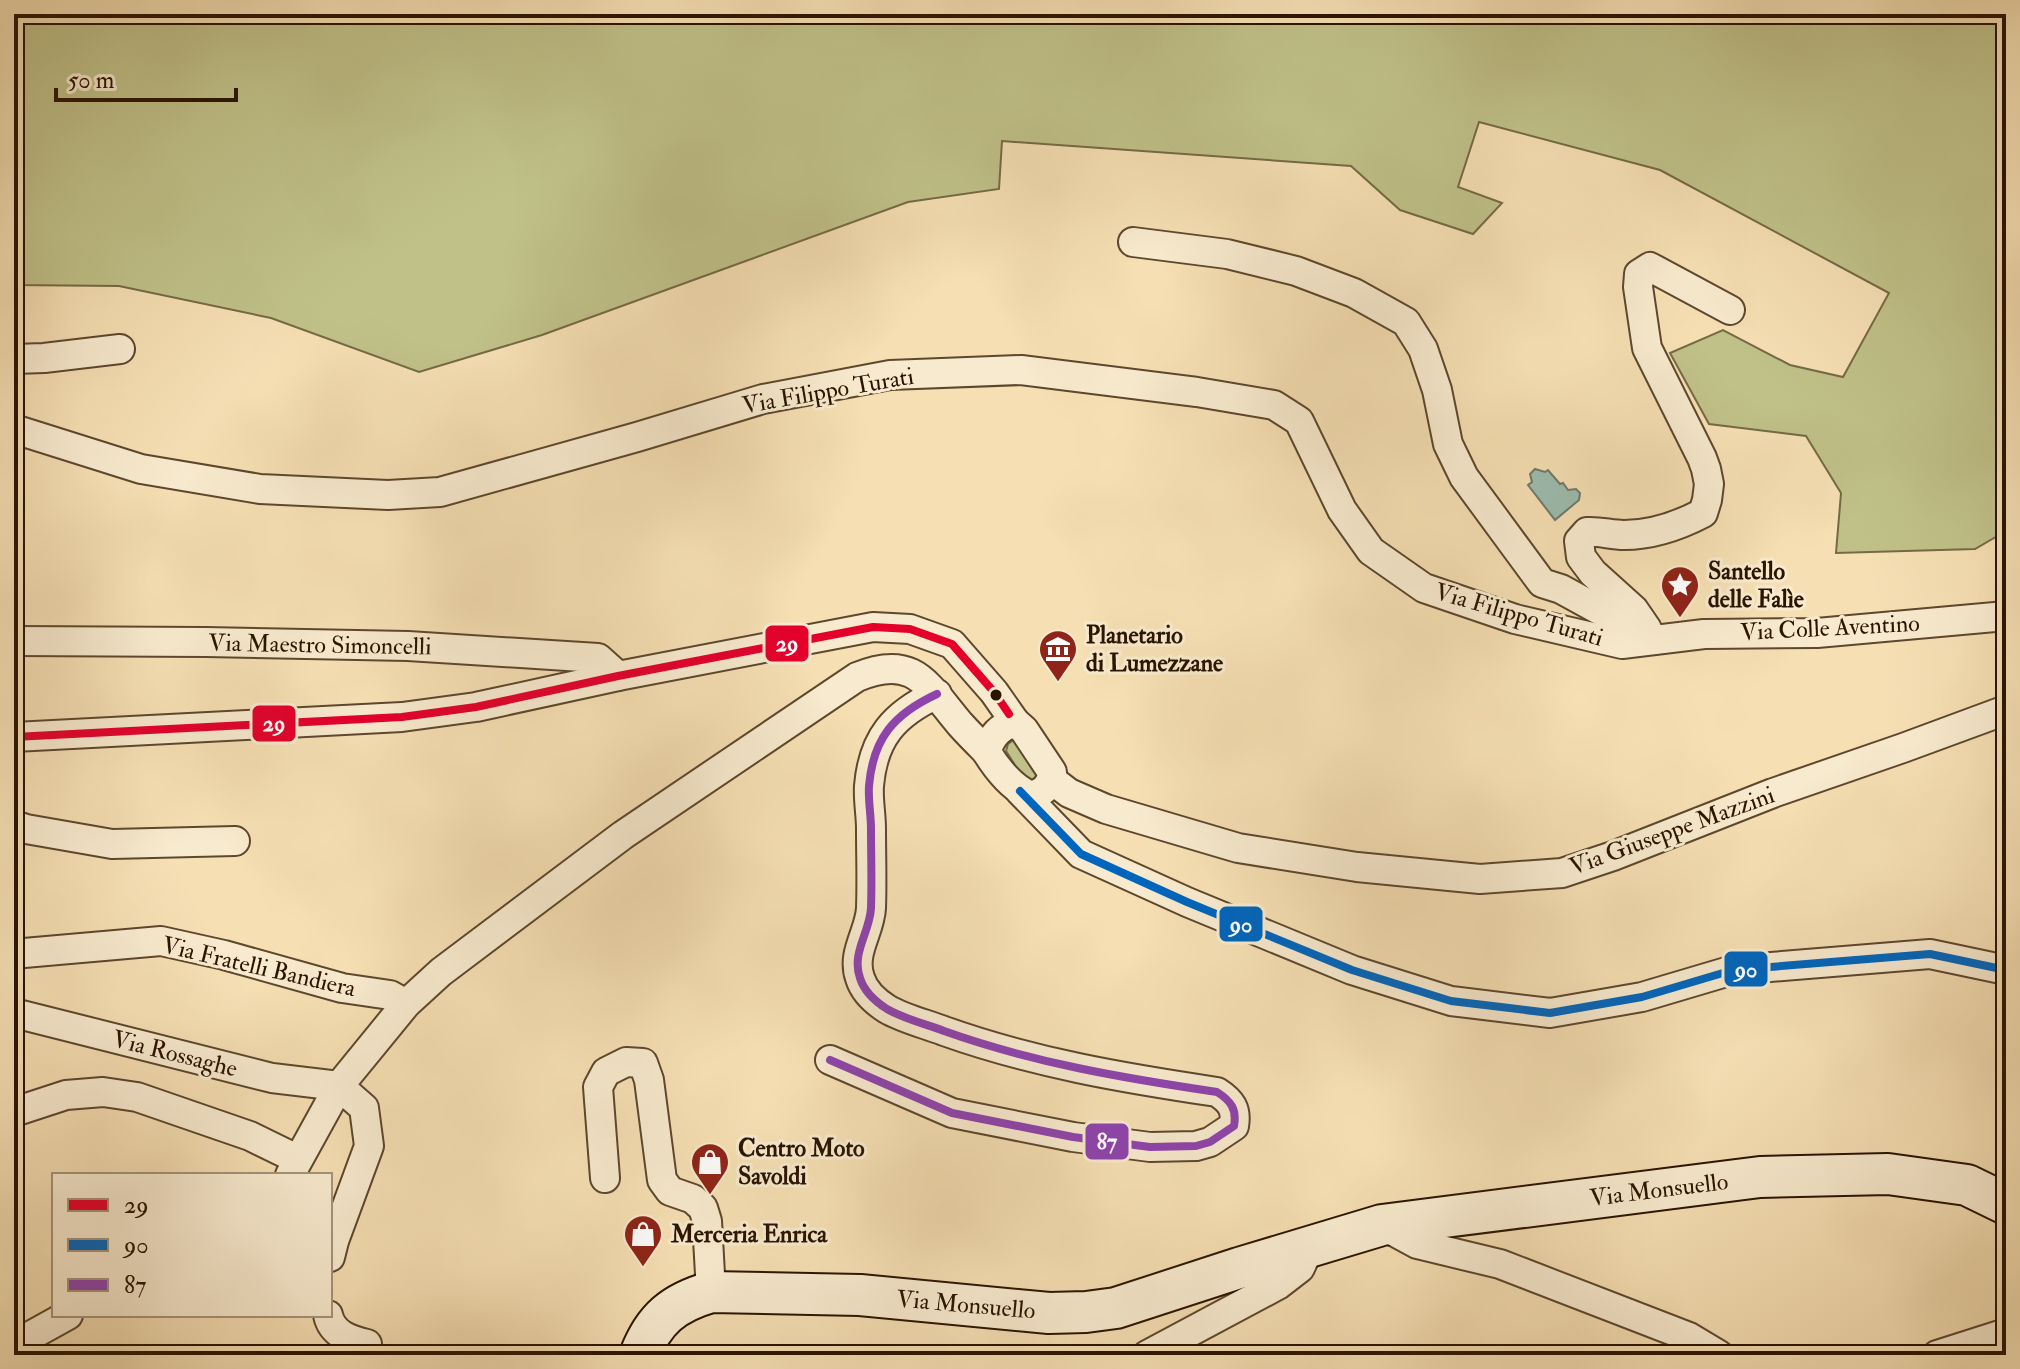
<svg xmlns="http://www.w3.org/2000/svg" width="2020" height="1369" viewBox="0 0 2020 1369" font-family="'IM FELL Double Pica',serif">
  <rect width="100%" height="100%" fill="#f5dfb3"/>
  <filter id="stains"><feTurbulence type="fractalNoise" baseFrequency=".0025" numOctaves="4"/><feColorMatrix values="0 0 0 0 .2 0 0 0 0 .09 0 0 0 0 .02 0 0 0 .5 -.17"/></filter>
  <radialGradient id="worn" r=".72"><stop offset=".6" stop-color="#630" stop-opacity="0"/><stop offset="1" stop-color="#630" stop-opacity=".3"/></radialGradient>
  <g fill="#c0c189" stroke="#756a44" stroke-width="2">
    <polygon points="14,14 2006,14 2006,531 1975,549 1836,553 1841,493 1806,436 1709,424 1670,353 1723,330 1790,365 1843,377 1889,293 1660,170 1479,122 1458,187 1502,203 1473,234 1400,210 1351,166 1002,141 999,189 908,202 542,335 419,372 271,318 119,286 14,285"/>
    <polygon points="1016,738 1041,767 1038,779 1031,781 1022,776 1006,751 1008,744"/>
  </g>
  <polygon fill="#9cbcaf" stroke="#6e7969" stroke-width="2" points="1535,469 1545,472 1548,470 1560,484 1563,483 1568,490 1576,489 1580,493 1579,500 1555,520 1528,485 1532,482 1530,474"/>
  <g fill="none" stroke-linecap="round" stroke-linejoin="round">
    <defs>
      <g id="minor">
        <polyline points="1133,242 1227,254 1296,271 1354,293 1406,322 1423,349 1437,390 1448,444 1464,477 1542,583 1561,589 1654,640"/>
        <polyline points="14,359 44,358 120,349"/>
        <polyline points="14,429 141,469 260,489 388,495 440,492 637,437 763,399 890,375 1021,370 1197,392 1274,405 1299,421 1342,510 1371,551 1424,588 1515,619 1622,644 1704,634 1817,633 2006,616"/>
        <path d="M1647 629 1634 610 1593 573 1581 557 1579 541 1587 532C1600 531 1611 535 1624 535 1653 535 1678 526 1703 513L1707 500 1709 484 1706 469 1702 458 1647 348 1638 287 1639 274 1650 267 1730 310"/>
        <polyline points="14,641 206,642 408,646 598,658 618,676"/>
        <path d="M1015 722 1024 730 1052 772C1051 786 1044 792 1031 796 1012 788 997 769 986 751 993 735 998 728 1015 722Z"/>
        <polyline points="14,737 402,717 476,707 618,676 873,627 910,629 952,644 994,692 1015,722"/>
        <polyline points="1052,780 1069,793 1106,809 1238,848 1357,867 1480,879 1562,873 1613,856 1773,793 1903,748 2006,710"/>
        <polyline points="1020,791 1081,854 1187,902 1352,970 1451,1001 1550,1013 1642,997 1733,970 1930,954 2006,970"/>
        <polyline points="14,825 26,829 112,844 235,841"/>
        <polyline points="14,953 24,953 161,941 224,955 342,988 390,995 406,1004"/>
        <polyline points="14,1013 272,1078 339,1086 364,1108 369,1146 334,1241 330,1257"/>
        <path d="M830 1060 952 1113 1073 1137 1150 1147 1196 1146 1210 1142 1234 1126C1237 1109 1231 1101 1217 1092 1123 1078 1034 1063 944 1031 926 1024 904 1019 887 1009 876 1002 864 991 860 978 851 953 870 932 871 908 872 881 871 855 871 829 871 814 868 800 869 786 873 738 894 714 937 694"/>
        <polyline points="14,1112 66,1095 103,1092 137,1097 250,1136 297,1159"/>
        <path d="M290 1175 339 1086 406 1004 441 972 623 835 857 677C914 653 927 685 960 724 968 733 977 742 986 751"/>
        <polyline points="605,1178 598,1087 606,1072 626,1062 643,1063 649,1080 662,1180 670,1191 693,1199 703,1208 707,1221 711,1292"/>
        <polyline points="1382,1225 1417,1244 1500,1264 1689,1337 1719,1355"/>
        <path d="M328 1315C332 1334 350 1340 367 1344"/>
        <polyline points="14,1345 68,1315"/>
        <polyline points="1147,1355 1278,1285 1300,1268 1310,1246"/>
        <polyline points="1937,1355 2006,1333"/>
      </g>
      <path id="secondary" d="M640 1355C654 1319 673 1303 711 1292L860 1295 1049 1313 1086 1312 1116 1308 1239 1268 1382 1225 1760 1177 1888 1174 1967 1185 2006 1204"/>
    </defs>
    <use href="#minor" stroke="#5d472d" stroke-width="32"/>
    <use href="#secondary" stroke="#2a1400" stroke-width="44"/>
    <use href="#minor" stroke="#f8eace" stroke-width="28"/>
    <use href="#secondary" stroke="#f8eace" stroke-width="40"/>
    <defs>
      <polyline id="bus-1" points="14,737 402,717 476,707 618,676 873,627 910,629 952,644 994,692 1009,714"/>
      <polyline id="bus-2" points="1020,791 1081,854 1187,902 1352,970 1451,1001 1550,1013 1642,997 1733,970 1930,954 2006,970"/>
      <path id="bus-3" d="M830 1060 952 1113 1073 1137 1150 1147 1196 1146 1210 1142 1234 1126C1237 1109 1231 1101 1217 1092 1123 1078 1034 1063 944 1031 926 1024 904 1019 887 1009 876 1002 864 991 860 978 851 953 870 932 871 908 872 881 871 855 871 829 871 814 868 800 869 786 873 738 894 714 937 694"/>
    </defs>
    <use href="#bus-1" stroke="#f8eace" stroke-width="14"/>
    <use href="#bus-2" stroke="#f8eace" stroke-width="14"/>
    <use href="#bus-3" stroke="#f8eace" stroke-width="14"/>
    <use href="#bus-1" stroke="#e4002b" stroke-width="8"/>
    <use href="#bus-2" stroke="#0065bd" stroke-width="8"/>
    <use href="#bus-3" stroke="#8e44ad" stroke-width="8"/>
  </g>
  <defs>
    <symbol id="sight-pin" viewBox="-11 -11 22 30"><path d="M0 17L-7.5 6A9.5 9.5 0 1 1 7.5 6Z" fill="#8f2418" stroke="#f8eace"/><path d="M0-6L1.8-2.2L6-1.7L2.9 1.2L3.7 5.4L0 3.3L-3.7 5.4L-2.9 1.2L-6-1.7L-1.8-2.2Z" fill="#fff"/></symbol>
    <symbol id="museum-pin" viewBox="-11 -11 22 30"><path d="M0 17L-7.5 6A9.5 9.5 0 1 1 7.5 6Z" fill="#8f2418" stroke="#f8eace"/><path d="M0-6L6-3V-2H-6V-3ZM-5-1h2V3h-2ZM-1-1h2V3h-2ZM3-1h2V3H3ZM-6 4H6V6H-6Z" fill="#fff"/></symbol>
    <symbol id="shop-pin" viewBox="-11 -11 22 30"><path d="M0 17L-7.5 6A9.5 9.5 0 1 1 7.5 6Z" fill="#8f2418" stroke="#f8eace"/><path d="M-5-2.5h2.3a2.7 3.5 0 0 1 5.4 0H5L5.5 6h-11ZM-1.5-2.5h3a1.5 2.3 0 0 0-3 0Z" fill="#fff"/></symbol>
  </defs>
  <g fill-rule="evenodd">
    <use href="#sight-pin" x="1658" y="563" width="44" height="60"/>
    <use href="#museum-pin" x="1036" y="627" width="44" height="60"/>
    <use href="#shop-pin" x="688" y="1140" width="44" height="60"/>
    <use href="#shop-pin" x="621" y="1212" width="44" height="60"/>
  </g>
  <circle fill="#2a1400" stroke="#f8eace" stroke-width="3" cx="996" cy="695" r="7"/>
  <g text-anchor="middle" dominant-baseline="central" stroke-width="6" stroke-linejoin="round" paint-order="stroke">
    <g font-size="24" fill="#2a1400" stroke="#f8eace">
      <text transform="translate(828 391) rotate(-10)">Via Filippo Turati</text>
      <text transform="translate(1519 615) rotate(16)">Via Filippo Turati</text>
      <text transform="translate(1830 628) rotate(-3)">Via Colle Aventino</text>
      <text transform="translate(320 645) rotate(1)">Via Maestro Simoncelli</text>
      <text transform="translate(1672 831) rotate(-20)">Via Giuseppe Mazzini</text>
      <text transform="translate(259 967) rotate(13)">Via Fratelli Bandiera</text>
      <text transform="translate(175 1054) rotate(14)">Via Rossaghe</text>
      <text transform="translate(1659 1190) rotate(-7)">Via Monsuello</text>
      <text transform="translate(966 1305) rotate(5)">Via Monsuello</text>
    </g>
    <g font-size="24" font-weight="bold" fill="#2a1400" stroke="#f8eace" text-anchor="start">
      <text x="1708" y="571">Santello<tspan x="1708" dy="28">delle Falìe</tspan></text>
      <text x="1086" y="635">Planetario<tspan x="1086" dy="28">di Lumezzane</tspan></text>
      <text x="738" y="1148">Centro Moto<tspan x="738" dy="28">Savoldi</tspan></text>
      <text x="671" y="1234">Merceria Enrica</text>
    </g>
  </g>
  <g stroke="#f8eace" stroke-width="3">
    <rect x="764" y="624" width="46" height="39" rx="8" fill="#e4002b"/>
    <rect x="251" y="704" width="46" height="39" rx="8" fill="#e4002b"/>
    <rect x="1218" y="905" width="46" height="38" rx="8" fill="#0065bd"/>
    <rect x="1723" y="950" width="46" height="38" rx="8" fill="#0065bd"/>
    <rect x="1084" y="1122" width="46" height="39" rx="8" fill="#8e44ad"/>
  </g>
  <g font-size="22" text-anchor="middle" font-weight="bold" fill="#fff">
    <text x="787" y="651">29</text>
    <text x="274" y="731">29</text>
    <text x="1241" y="932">90</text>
    <text x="1746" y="977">90</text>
    <text x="1107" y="1149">87</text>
  </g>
  <rect width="2020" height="1369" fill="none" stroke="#f5dfb3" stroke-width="48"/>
  <rect x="16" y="16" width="1988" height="1337" fill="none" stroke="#2a1400" stroke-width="4"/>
  <rect x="24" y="24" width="1972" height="1321" fill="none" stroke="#2a1400" stroke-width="2"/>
  <rect x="52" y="1173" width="280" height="144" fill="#f8eace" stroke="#a6947c" stroke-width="2"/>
  <rect x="68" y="1199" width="40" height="12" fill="#e4002b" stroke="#a6947c" stroke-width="2"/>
  <text x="124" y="1213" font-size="24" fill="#2a1400">29</text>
  <rect x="68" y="1239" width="40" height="12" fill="#0065bd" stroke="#a6947c" stroke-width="2"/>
  <text x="124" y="1253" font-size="24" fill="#2a1400">90</text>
  <rect x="68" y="1279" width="40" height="12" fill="#8e44ad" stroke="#a6947c" stroke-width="2"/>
  <text x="124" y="1293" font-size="24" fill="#2a1400">87</text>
  <path d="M56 88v12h180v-12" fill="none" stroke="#2a1400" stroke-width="4"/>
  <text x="68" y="88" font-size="24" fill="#2a1400" stroke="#f8eace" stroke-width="6" paint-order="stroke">50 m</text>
  <rect width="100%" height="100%" filter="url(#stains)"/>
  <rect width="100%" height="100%" fill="url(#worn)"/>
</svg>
